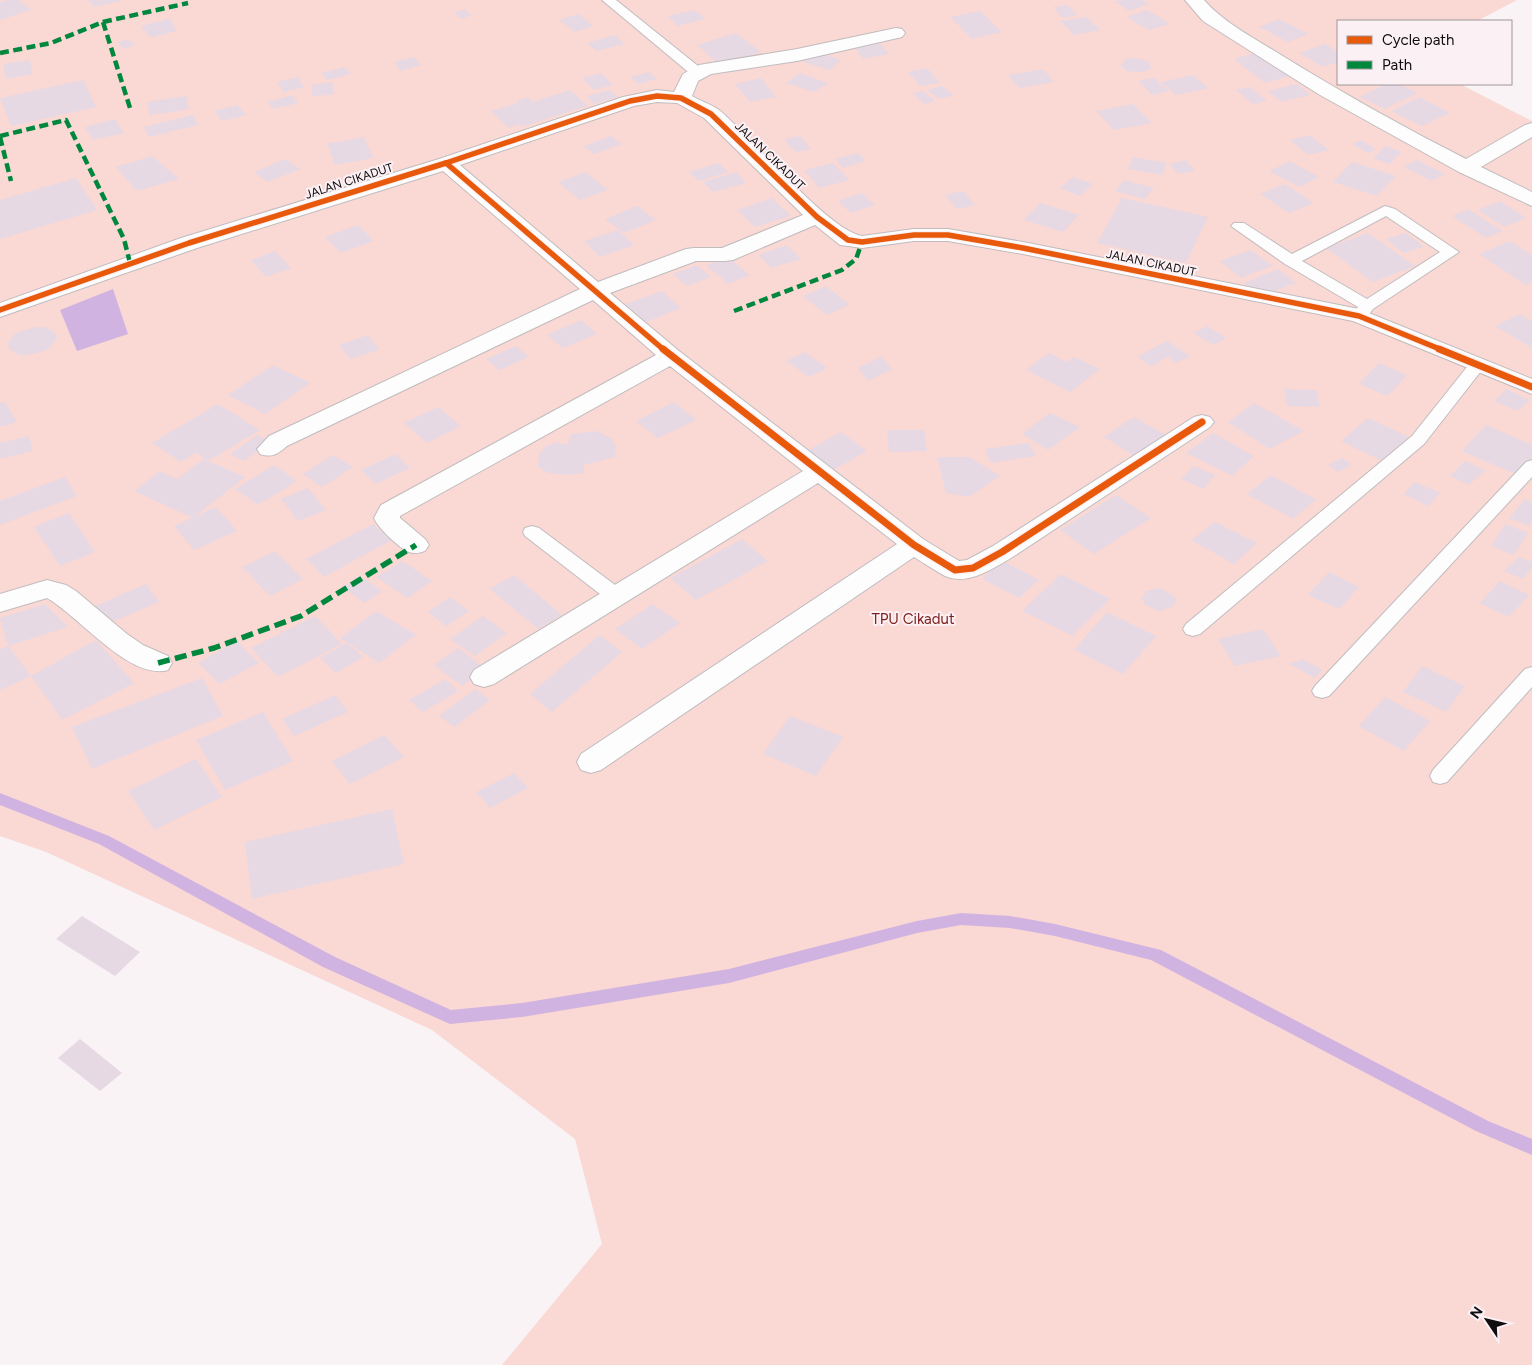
<svg xmlns="http://www.w3.org/2000/svg" width="1532" height="1365" viewBox="0 0 1532 1365" font-family="Figtree,sans-serif">
  <rect width="100%" height="100%" fill="#f9f3f6"/>
  <polygon fill="#fad8d4" points="0,0 1517,0 1477,21 1338,21 1338,84 1460,84 1532,121 1532,1365 502,1365 602,1244 575,1139 432,1030 46,852 0,836"/>
  <polygon fill="#d1b3e2" points="113,289 128,334 77,351 60,310"/>
  <g fill="none" stroke-linecap="round" stroke-linejoin="round">
    <polygon fill="#d1b3e2" fill-rule="evenodd" points="0,793 109,836 335,957 451,1010 522,1003 729,969 917,921 961,913 1010,916 1055,924 1161,950 1488,1121 1532,1139 1532,1155 1476,1131 1151,960 1055,936 1010,928 961,925 917,933 729,983 522,1017 450,1024 323,967 99,844 0,805"/>
  </g>
  <g fill="#e7d9e4">
    <polygon points="7,0 18,0 31,10 0,20 0,2"/>
    <polygon points="88,0 120,0 120,1 94,7"/>
    <polygon points="1122,0 1142,0 1149,4 1129,11 1115,2"/>
    <polygon points="1067,5 1078,15 1063,18 1053,7"/>
    <polygon points="465,9 472,15 461,19 454,13"/>
    <polygon points="695,10 705,19 677,26 668,16"/>
    <polygon points="1147,10 1170,24 1149,30 1127,17"/>
    <polygon points="980,11 1002,32 972,39 950,17"/>
    <polygon points="578,14 594,26 575,32 559,20"/>
    <polygon points="1087,17 1100,30 1074,35 1060,21"/>
    <polygon points="170,18 176,31 151,38 141,26"/>
    <polygon points="1279,19 1308,34 1288,42 1259,27"/>
    <polygon points="736,33 761,52 720,65 697,45"/>
    <polygon points="615,35 624,44 596,51 587,43"/>
    <polygon points="129,39 134,46 123,49 118,42"/>
    <polygon points="880,43 889,54 863,59 855,48"/>
    <polygon points="1325,44 1338,52 1338,62 1323,67 1299,53"/>
    <polygon points="815,52 841,60 830,70 803,62"/>
    <polygon points="1258,52 1290,76 1265,83 1234,59"/>
    <polygon points="414,57 421,65 400,71 394,62"/>
    <polygon points="1135,58 1148,61 1151,68 1145,72 1134,72 1125,70 1120,65 1126,59"/>
    <polygon points="30,60 33,74 6,79 3,64"/>
    <polygon points="345,67 351,74 327,80 321,73"/>
    <polygon points="927,68 940,83 920,86 908,72"/>
    <polygon points="1043,69 1054,82 1019,88 1008,75"/>
    <polygon points="649,72 657,79 638,84 630,77"/>
    <polygon points="601,73 613,85 594,90 582,78"/>
    <polygon points="800,73 828,83 814,92 786,83"/>
    <polygon points="1193,75 1208,88 1176,95 1161,82"/>
    <polygon points="298,77 304,87 283,92 277,82"/>
    <polygon points="761,78 776,97 750,102 735,84"/>
    <polygon points="1154,78 1169,91 1152,95 1138,81"/>
    <polygon points="83,80 96,107 11,126 0,98"/>
    <polygon points="332,82 334,94 313,97 311,85"/>
    <polygon points="1297,84 1310,95 1281,102 1268,91"/>
    <polygon points="1386,84 1399,84 1418,93 1385,109 1360,97"/>
    <polygon points="942,86 954,95 939,99 927,90"/>
    <polygon points="1250,87 1267,101 1253,104 1236,90"/>
    <polygon points="570,90 588,106 521,127 519,124 509,128 491,111 519,103 516,101 528,97 532,102"/>
    <polygon points="610,90 618,97 594,104 586,96"/>
    <polygon points="923,91 935,101 924,104 913,93"/>
    <polygon points="293,95 298,103 273,109 267,102"/>
    <polygon points="186,96 189,109 150,115 147,102"/>
    <polygon points="1419,97 1450,113 1422,126 1391,111"/>
    <polygon points="1133,104 1152,123 1114,130 1096,111"/>
    <polygon points="237,105 246,115 222,121 214,111"/>
    <polygon points="193,115 198,125 149,137 144,127"/>
    <polygon points="115,119 124,133 93,140 85,127"/>
    <polygon points="1310,135 1329,150 1308,155 1290,140"/>
    <polygon points="611,136 622,144 594,154 584,146"/>
    <polygon points="800,136 811,149 795,152 784,139"/>
    <polygon points="364,137 373,158 335,165 327,144"/>
    <polygon points="1361,140 1376,149 1368,153 1352,144"/>
    <polygon points="1385,146 1402,152 1389,164 1373,158"/>
    <polygon points="858,153 866,161 843,168 835,159"/>
    <polygon points="152,156 179,179 137,191 116,167"/>
    <polygon points="1133,157 1167,163 1162,175 1128,169"/>
    <polygon points="285,159 300,169 268,182 254,172"/>
    <polygon points="1186,160 1195,171 1178,174 1169,164"/>
    <polygon points="1417,160 1445,174 1432,181 1404,167"/>
    <polygon points="1290,161 1319,177 1299,187 1269,171"/>
    <polygon points="1352,162 1396,176 1377,196 1333,182"/>
    <polygon points="718,163 728,172 699,181 689,172"/>
    <polygon points="833,163 849,180 819,188 804,170"/>
    <polygon points="585,172 608,190 580,200 558,182"/>
    <polygon points="736,172 746,183 713,192 703,182"/>
    <polygon points="1073,177 1093,184 1080,196 1060,188"/>
    <polygon points="76,178 97,210 0,239 0,200"/>
    <polygon points="1124,180 1154,188 1145,199 1115,191"/>
    <polygon points="1285,184 1314,203 1289,213 1260,194"/>
    <polygon points="963,191 975,205 957,209 945,195"/>
    <polygon points="862,193 875,205 851,213 838,201"/>
    <polygon points="772,198 791,216 755,227 737,210"/>
    <polygon points="1122,198 1208,217 1186,263 1097,243"/>
    <polygon points="1500,201 1526,218 1504,227 1478,210"/>
    <polygon points="1040,203 1079,215 1063,232 1024,220"/>
    <polygon points="637,206 656,220 624,233 605,219"/>
    <polygon points="1468,209 1503,231 1486,238 1452,216"/>
    <polygon points="358,225 374,241 341,253 325,237"/>
    <polygon points="618,230 634,245 600,257 584,241"/>
    <polygon points="1368,233 1415,266 1373,282 1326,248"/>
    <polygon points="1406,233 1424,247 1403,253 1386,239"/>
    <polygon points="1510,241 1532,255 1532,282 1526,285 1479,254"/>
    <polygon points="787,245 801,259 771,268 758,255"/>
    <polygon points="1251,250 1273,266 1241,278 1220,261"/>
    <polygon points="275,251 291,268 266,277 251,260"/>
    <polygon points="727,257 750,275 729,284 706,266"/>
    <polygon points="697,265 711,277 687,286 673,274"/>
    <polygon points="1278,269 1296,283 1261,296 1244,283"/>
    <polygon points="826,286 850,305 827,315 803,296"/>
    <polygon points="662,291 681,308 641,324 621,306"/>
    <polygon points="1520,314 1532,321 1532,348 1495,326"/>
    <polygon points="581,320 597,334 563,348 547,335"/>
    <polygon points="1207,326 1226,338 1213,345 1194,333"/>
    <polygon points="37,327 45,327 55,333 57,337 51,347 44,351 28,355 20,355 9,349 8,343 14,334 21,331"/>
    <polygon points="368,335 379,350 350,359 339,345"/>
    <polygon points="1167,341 1190,356 1176,363 1168,357 1151,366 1137,357"/>
    <polygon points="516,346 529,357 499,370 486,359"/>
    <polygon points="805,352 827,368 809,377 786,361"/>
    <polygon points="1049,353 1067,362 1074,357 1100,369 1070,392 1026,370"/>
    <polygon points="881,357 892,369 868,381 858,368"/>
    <polygon points="1379,363 1407,375 1388,396 1359,384"/>
    <polygon points="273,365 310,383 265,414 228,395"/>
    <polygon points="1284,389 1316,390 1320,407 1287,406"/>
    <polygon points="1506,389 1530,400 1518,411 1494,401"/>
    <polygon points="5,402 17,422 0,427 0,403"/>
    <polygon points="674,402 696,420 658,438 636,421"/>
    <polygon points="1254,403 1304,431 1270,449 1228,422"/>
    <polygon points="218,404 260,430 210,460 204,459 197,452 181,462 152,443"/>
    <polygon points="438,407 461,426 427,443 404,423"/>
    <polygon points="1050,413 1080,427 1048,450 1022,434"/>
    <polygon points="1134,417 1166,435 1136,457 1104,437"/>
    <polygon points="1368,418 1409,437 1382,461 1341,441"/>
    <polygon points="1486,425 1532,445 1532,456 1515,474 1462,451"/>
    <polygon points="887,430 924,430 927,451 889,452"/>
    <polygon points="597,431 612,439 616,447 615,457 584,465 584,473 568,475 548,473 538,467 539,453 546,446 557,442 567,445 571,434"/>
    <polygon points="841,432 867,451 833,470 807,451"/>
    <polygon points="1213,433 1254,456 1232,476 1186,453"/>
    <polygon points="257,435 271,442 244,461 230,454"/>
    <polygon points="29,436 33,451 0,459 0,443"/>
    <polygon points="1029,443 1036,456 991,463 985,449"/>
    <polygon points="396,454 410,468 375,484 361,470"/>
    <polygon points="333,455 353,467 322,487 303,474"/>
    <polygon points="937,457 969,457 1000,476 969,497 946,493"/>
    <polygon points="1342,458 1352,465 1338,472 1328,465"/>
    <polygon points="204,459 245,477 193,518 134,491 160,471 177,479"/>
    <polygon points="1465,461 1485,470 1469,485 1450,476"/>
    <polygon points="274,465 297,481 258,505 235,489"/>
    <polygon points="1194,466 1215,475 1204,489 1181,479"/>
    <polygon points="1271,475 1316,500 1293,519 1247,494"/>
    <polygon points="65,477 77,496 0,525 0,501"/>
    <polygon points="1415,482 1440,493 1428,506 1404,494"/>
    <polygon points="308,488 326,510 298,521 281,499"/>
    <polygon points="1116,495 1151,518 1094,554 1060,530"/>
    <polygon points="1525,499 1532,502 1532,521 1529,526 1509,518"/>
    <polygon points="216,507 237,531 194,550 174,526"/>
    <polygon points="69,513 95,552 60,566 34,527"/>
    <polygon points="1215,522 1257,543 1234,564 1191,540"/>
    <polygon points="373,524 392,540 324,577 306,559"/>
    <polygon points="1505,524 1528,533 1514,555 1491,546"/>
    <polygon points="742,539 768,561 696,600 670,578"/>
    <polygon points="275,551 303,579 270,596 242,567"/>
    <polygon points="1519,557 1532,562 1532,568 1523,579 1504,571"/>
    <polygon points="1001,560 1039,580 1019,598 982,579"/>
    <polygon points="402,561 432,581 407,598 377,577"/>
    <polygon points="1329,572 1359,587 1339,609 1308,595"/>
    <polygon points="1061,574 1110,599 1072,636 1022,611"/>
    <polygon points="514,575 562,615 538,629 490,589"/>
    <polygon points="360,576 382,591 365,603 342,587"/>
    <polygon points="1500,581 1529,595 1509,617 1480,603"/>
    <polygon points="146,584 159,602 107,624 95,606"/>
    <polygon points="1161,588 1174,596 1176,599 1174,606 1160,611 1145,605 1142,598 1146,591"/>
    <polygon points="450,597 469,611 446,626 428,612"/>
    <polygon points="45,604 68,627 8,646 0,618"/>
    <polygon points="653,604 680,623 642,649 615,629"/>
    <polygon points="376,611 416,635 379,663 340,638"/>
    <polygon points="1107,612 1156,636 1123,674 1074,650"/>
    <polygon points="315,616 342,644 278,677 251,648"/>
    <polygon points="483,616 507,633 475,656 450,639"/>
    <polygon points="1263,629 1281,656 1235,666 1218,639"/>
    <polygon points="600,635 622,652 552,712 530,694"/>
    <polygon points="96,640 134,683 62,720 31,676"/>
    <polygon points="237,641 259,663 220,684 198,663"/>
    <polygon points="347,643 363,657 336,673 320,658"/>
    <polygon points="8,646 31,676 0,690 0,649"/>
    <polygon points="458,648 486,669 462,686 434,665"/>
    <polygon points="1303,659 1322,670 1315,678 1289,664"/>
    <polygon points="1422,666 1465,686 1446,712 1403,692"/>
    <polygon points="202,678 223,716 92,769 72,727"/>
    <polygon points="445,679 458,691 423,712 409,700"/>
    <polygon points="475,689 490,700 454,727 439,716"/>
    <polygon points="335,695 348,712 294,736 282,719"/>
    <polygon points="1385,697 1430,721 1404,751 1359,726"/>
    <polygon points="263,712 293,761 225,790 196,740"/>
    <polygon points="790,716 843,737 816,776 763,754"/>
    <polygon points="384,735 404,757 350,784 332,761"/>
    <polygon points="196,759 222,797 154,830 128,791"/>
    <polygon points="514,773 528,788 490,808 476,792"/>
    <polygon points="392,809 404,864 252,899 245,842"/>
    <polygon points="82,916 140,952 115,976 56,939"/>
    <polygon points="80,1039 122,1073 100,1091 58,1058"/>
  </g>
  <g fill="none" stroke-linecap="round" stroke-linejoin="round">
    <defs>
      <g id="service">
        <polygon points="602,0 616,0 703,70 705,73 703,76 693,76"/>
        <path d="M1385 206 1395 209 1459 252 1373 309C1367 317 1364 322 1353 319L1351 316 1358 307 1285 264 1231 226 1234 223H1244L1292 254ZM1386 216 1440 252 1367 299 1302 261Z"/>
        <polygon points="1477,361 1483,362 1485,366 1424,444 1200,634 1193,636 1186,634 1183,629 1186,624 1412,436 1471,362"/>
        <polygon points="1532,460 1532,477 1329,696 1322,698 1315,696 1312,691 1315,686 1526,462"/>
        <polygon points="532,526 539,528 623,591 626,596 623,601 616,603 609,601 525,536 523,532 525,528"/>
        <polygon points="1532,667 1532,687 1447,782 1440,784 1433,782 1430,776 1433,770 1525,669"/>
      </g>
      <g id="minor">
        <path d="M1185 0H1204C1224 23 1254 38 1281 55 1341 92 1403 127 1466 159L1525 125 1532 123V137L1481 167 1532 192V206L1459 172 1320 95 1203 21Z"/>
        <path d="M896 28 902 29 905 33 902 37 797 61 711 74 698 81 692 96C700 101 711 104 719 110 750 135 828 231 862 236L914 229H948L1023 242 1359 309 1532 379V394L1353 321 1023 254 948 241H914L862 248 848 246 840 245 815 225 733 260 725 261H696L610 293 679 351 923 539 959 561 967 560 993 546 1194 417 1202 415 1210 417 1214 422 1210 427 1011 558C992 569 967 586 945 576 934 570 924 563 914 557L601 770 591 773 581 770 577 762 581 754 897 544 818 483 494 684 484 687 474 684 470 677 474 670 803 471 670 366 400 516V518L425 539 429 545 425 551C419 553 415 554 409 552 399 548 378 528 374 518L381 505 656 355 593 300 287 446C278 454 272 458 260 454L257 449 269 436 580 289 443 171 197 248 0 317V303L181 238 439 159 623 97 657 90 674 92 683 74 699 65 797 49ZM657 102 677 103 704 118 803 215 722 248H694L686 249 598 282 460 165 634 106Z"/>
        <path d="M47 580 66 585 76 591 127 634 143 645 168 656 172 663 168 670C130 681 79 616 47 598L0 612V594Z"/>
      </g>
    </defs>
    <use href="#service" stroke="#c0bcbe" stroke-width="2"/>
    <use href="#minor" stroke="#c0bcbe" stroke-width="2"/>
    <use href="#service" fill="#fefdfe" fill-rule="evenodd"/>
    <use href="#minor" fill="#fefdfe" fill-rule="evenodd"/>
    <g stroke="#00873e" stroke-width="4.5" stroke-dasharray="9 4.5" stroke-linecap="butt">
      <polyline points="103,22 130,108"/>
      <polyline points="0,53 51,43 103,22 188,3"/>
      <polyline points="0,136 66,120 124,239 130,263"/>
      <polyline points="0,137 11,181"/>
      <polyline points="734,311 842,270 856,259 862,242"/>
    </g>
    <polyline stroke="#00873e" stroke-width="5.5" stroke-dasharray="12 5.5" stroke-linecap="butt" points="158,663 214,648 301,616 416,545"/>
    <defs>
      <g id="cycleway-far1">
        <polyline points="446,163 664,350"/>
        <polyline points="0,310 189,243 446,163 630,101 657,96 681,98 711,114 817,217 848,240 862,242 914,235 948,235 1023,248 1359,316 1442,350"/>
      </g>
      <g id="cycleway">
        <polyline points="663,349 914,545 955,570 973,568 1002,552 1202,422"/>
        <polyline points="1439,349 1532,387"/>
      </g>
    </defs>
    <use href="#cycleway-far1" stroke="#fbf1f5" stroke-width="8"/>
    <use href="#cycleway" stroke="#fbf1f5" stroke-width="10"/>
    <use href="#cycleway-far1" stroke="#e8590c" stroke-width="5.5"/>
    <use href="#cycleway" stroke="#e8590c" stroke-width="7"/>
  </g>
  <g text-anchor="middle" dominant-baseline="central" stroke-width="4" stroke-linejoin="round" paint-order="stroke">
    <g font-size="12" fill="#100d0e" stroke="#fbf1f5">
      <text transform="translate(770 156) rotate(44)">JALAN CIKADUT</text>
      <text transform="translate(349 181) rotate(-18)">JALAN CIKADUT</text>
      <text transform="translate(1151 263) rotate(12)">JALAN CIKADUT</text>
    </g>
    <g font-size="15" fill="#7f201c" stroke="#fbf1f5">
      <text x="913" y="619">TPU Cikadut</text>
    </g>
  </g>
  <rect x="1337" y="20" width="175" height="65" fill="#fbf1f5" stroke="#9d9699"/>
  <rect x="1347" y="36" width="25" height="8" fill="#e8590c" stroke="#9d9699"/>
  <text x="1382" y="45" font-size="15" fill="#100d0e">Cycle path</text>
  <rect x="1347" y="61" width="25" height="8" fill="#00873e" stroke="#9d9699"/>
  <text x="1382" y="70" font-size="15" fill="#100d0e">Path</text>
  <g transform="translate(1487 1320) rotate(305)" stroke="#fbf1f5" stroke-width="4" paint-order="stroke">
  <path d="M0-4L9 19L0 12L-9 19Z" fill="#100d0e"/>
  <text y="-8" font-size="14" font-weight="bold" text-anchor="middle" fill="#100d0e">N</text>
  </g>
</svg>
